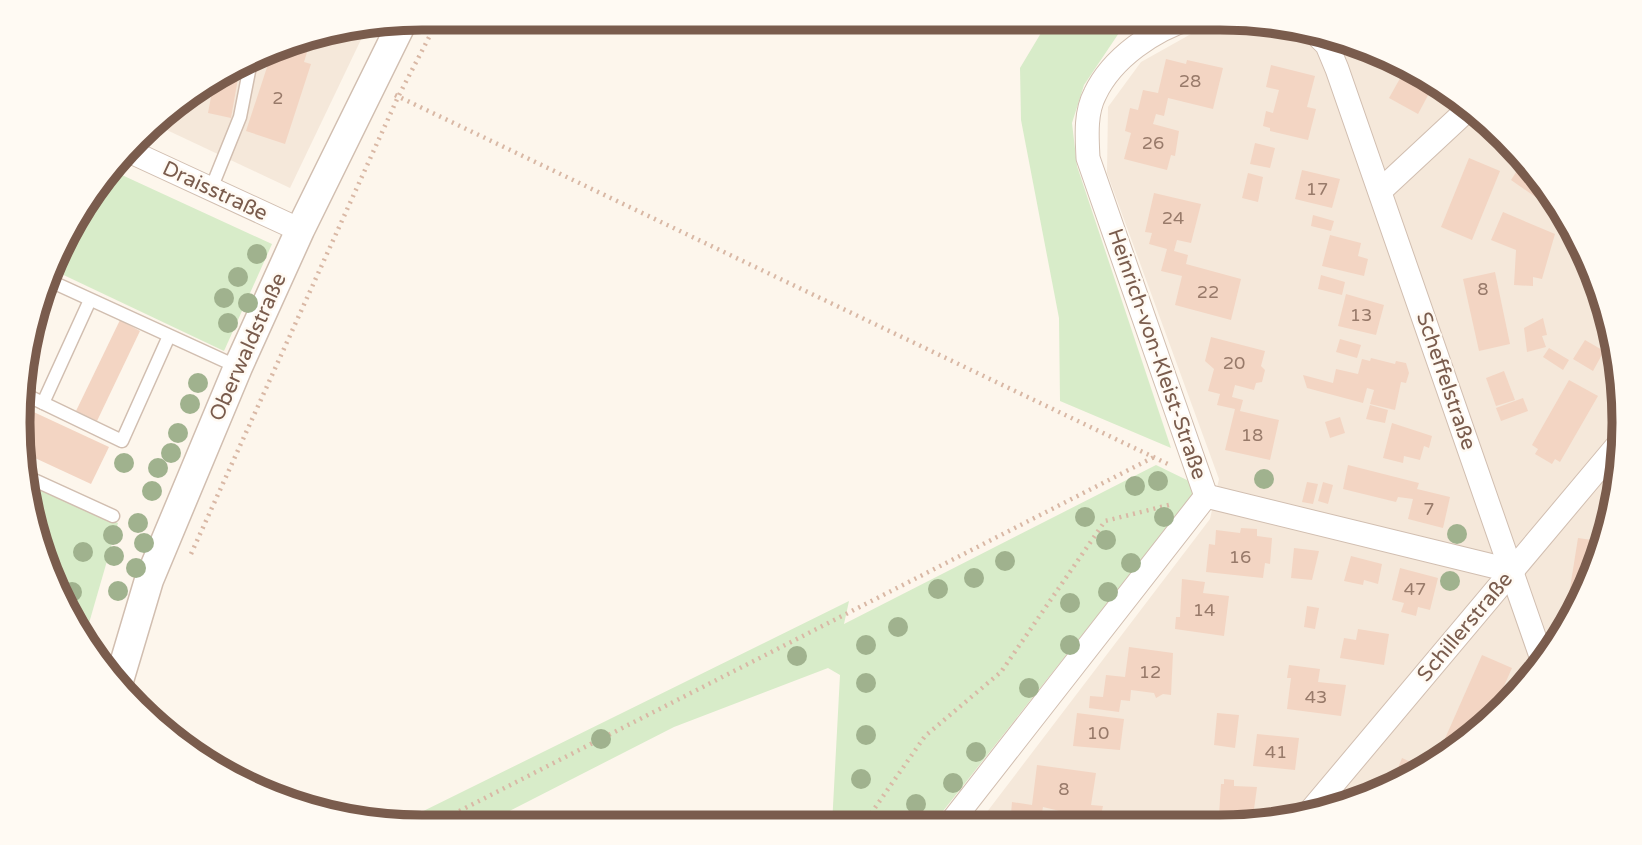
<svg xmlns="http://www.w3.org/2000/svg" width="1642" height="845" viewBox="0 0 1642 845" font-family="'Varela Round',sans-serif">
  <rect width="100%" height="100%" fill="#fdf6ec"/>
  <g fill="#f5e8da">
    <polygon points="1246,18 1399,59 1524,156 1603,293 1624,449 1583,602 1524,689 1466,744 1374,797 1273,824 977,825 1210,519 1219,479 1107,173 1108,107 1141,62 1216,20"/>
    <polygon points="367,27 290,188 154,124 176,101 292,39"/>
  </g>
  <g fill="#d8ecc9">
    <polygon points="1050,18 1129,18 1084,85 1072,123 1077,166 1171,448 1060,401 1059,318 1021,120 1020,68"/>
    <polygon points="111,170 272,244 224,351 53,270 86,198"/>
    <polygon points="1156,465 1191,482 1194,493 932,825 832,825 840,675 828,668 674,727 480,826 393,826 849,601 844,624"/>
    <polygon points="23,482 118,523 85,637 59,601"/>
  </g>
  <g fill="#f3d5c3">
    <polygon points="312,36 304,62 311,64 285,144 246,131 272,52 269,51 292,39"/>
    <polygon points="1166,59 1186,64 1187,60 1223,68 1213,109 1168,98 1164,116 1156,114 1153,124 1179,131 1175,156 1171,155 1167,170 1124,159 1131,133 1125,131 1130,108 1138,110 1143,90 1158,93"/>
    <polygon points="1271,65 1315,76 1307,107 1316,109 1308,140 1270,131 1270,128 1263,126 1266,111 1273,113 1279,90 1266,87"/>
    <polygon points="1407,66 1433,86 1418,114 1389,98"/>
    <polygon points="240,67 231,118 208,113 214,81"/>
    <polygon points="1255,143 1275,148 1270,168 1250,164"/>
    <polygon points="1469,158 1500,171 1472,240 1441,227"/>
    <polygon points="1518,169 1540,184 1543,188 1537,198 1511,180"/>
    <polygon points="1302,170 1340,179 1332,208 1295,199"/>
    <polygon points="1248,173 1263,177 1258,202 1242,198"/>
    <polygon points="1154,193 1201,204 1191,243 1177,240 1174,251 1188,255 1186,264 1241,279 1231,320 1175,305 1182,276 1161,271 1167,249 1149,244 1152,233 1145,232"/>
    <polygon points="1503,212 1555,234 1542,279 1533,277 1533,286 1514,285 1516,250 1491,240"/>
    <polygon points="1313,215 1334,221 1331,231 1311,226"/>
    <polygon points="1330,235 1361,243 1358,256 1368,259 1364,276 1322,266"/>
    <polygon points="1495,272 1510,344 1479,351 1463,279"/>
    <polygon points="1321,275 1345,282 1342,295 1318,289"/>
    <polygon points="46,286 52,289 30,336 31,318"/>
    <polygon points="1346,294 1384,305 1376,335 1338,326"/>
    <polygon points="1543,318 1547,335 1542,336 1546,347 1527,352 1524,328"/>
    <polygon points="120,320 140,331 97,421 76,411"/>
    <polygon points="1211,337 1265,351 1261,366 1265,370 1262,382 1256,383 1254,390 1235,385 1232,397 1243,400 1240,411 1279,420 1270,460 1225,450 1235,409 1217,405 1220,394 1208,391 1214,369 1205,361"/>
    <polygon points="1340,339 1361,345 1357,358 1336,352"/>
    <polygon points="1585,340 1604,351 1593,371 1573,359"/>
    <polygon points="1549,348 1569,360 1563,370 1543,357"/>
    <polygon points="1371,358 1395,364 1396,361 1406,363 1409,373 1406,383 1401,382 1395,410 1370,404 1374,390 1367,388 1363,403 1307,388 1303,375 1333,383 1336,369 1358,374 1362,359 1370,361"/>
    <polygon points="1504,371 1515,400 1496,406 1486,378"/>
    <polygon points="1569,380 1598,396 1560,462 1555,459 1552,464 1535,454 1538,449 1532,445"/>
    <polygon points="1523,398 1528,411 1501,421 1496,408"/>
    <polygon points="1370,405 1388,410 1385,423 1366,419"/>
    <polygon points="25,408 109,447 91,484 22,452"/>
    <polygon points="1340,417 1345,433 1330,438 1325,422"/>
    <polygon points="1392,423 1432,436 1429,448 1424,446 1420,460 1404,456 1403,463 1383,458"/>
    <polygon points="1348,465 1419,483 1417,489 1450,497 1443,528 1408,519 1413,499 1398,497 1396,502 1343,489"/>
    <polygon points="1307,482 1318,484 1313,504 1302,502"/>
    <polygon points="1323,482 1333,485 1328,504 1318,501"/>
    <polygon points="1241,528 1257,529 1257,536 1272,538 1270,564 1265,563 1263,578 1206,572 1209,544 1215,545 1216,530 1240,533"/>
    <polygon points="1578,538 1599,541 1583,602 1563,632"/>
    <polygon points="1294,548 1319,551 1312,580 1291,578"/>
    <polygon points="1351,556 1382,564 1378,584 1364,580 1363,585 1344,581"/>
    <polygon points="1400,568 1438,578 1430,610 1418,607 1416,616 1401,612 1404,603 1392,600"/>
    <polygon points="1182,579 1205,582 1203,593 1229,596 1224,636 1175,629 1176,617 1180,617"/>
    <polygon points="1307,606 1319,608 1315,629 1304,627"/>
    <polygon points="1358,629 1389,634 1384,665 1340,658 1344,638 1356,640"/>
    <polygon points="1129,647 1173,653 1171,695 1163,694 1156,698 1154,693 1131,690 1130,701 1121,700 1119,712 1089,708 1090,696 1103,697 1106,675 1125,677"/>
    <polygon points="1482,655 1512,668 1487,724 1456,749 1443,743"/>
    <polygon points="1289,665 1320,669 1318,682 1346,685 1341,716 1287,709 1291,678 1287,678"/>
    <polygon points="1077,713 1124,719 1120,750 1073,746"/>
    <polygon points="1217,713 1239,715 1235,748 1214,745"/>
    <polygon points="1257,734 1299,738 1295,770 1253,766"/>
    <polygon points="1402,758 1424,768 1390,788"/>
    <polygon points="1037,765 1096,773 1091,805 1103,806 1101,815 1090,814 1089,818 1043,807 1041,818 1024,816 1023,825 997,825 999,813 1011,814 1012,802 1032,805"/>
    <polygon points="1224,779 1234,780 1234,786 1257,787 1252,824 1237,824 1237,817 1219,815 1221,784 1224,784"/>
  </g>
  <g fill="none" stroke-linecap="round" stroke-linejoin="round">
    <defs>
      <g id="service">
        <polyline points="211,189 240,117 251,61"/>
        <polyline points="48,280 238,367"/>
        <polyline points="26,395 43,403 90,300"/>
        <polyline points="43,403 122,441 169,336"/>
        <polyline points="21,474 113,516"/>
      </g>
      <g id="minor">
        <polyline points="1320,38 1327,45 1337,69 1543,662"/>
        <polyline points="129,151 300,230"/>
        <polyline points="1380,191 1466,111"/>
        <polyline points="1206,496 1513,571"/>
        <polyline points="1308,814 1622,440"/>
        <path d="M949 825 1206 496 1088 158C1087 137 1085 113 1095 94 1112 58 1154 29 1192 18"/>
      </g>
      <polyline id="tertiary" points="118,684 149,580 238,367 300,230 403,21"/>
    </defs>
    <use href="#service" stroke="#d1beb0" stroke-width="15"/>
    <use href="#minor" stroke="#d1beb0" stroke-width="25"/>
    <use href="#tertiary" stroke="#d1beb0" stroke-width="31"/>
    <g stroke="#d9b8a5" stroke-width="4.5" stroke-dasharray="2 5" stroke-linecap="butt">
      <polyline points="395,95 1170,465"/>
      <polyline points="191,554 398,97 439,18"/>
      <polyline points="139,711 144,694"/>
      <polyline points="863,825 925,736 1001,672 1105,521 1169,505"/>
      <polyline points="428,827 1154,457"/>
    </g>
    <use href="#service" stroke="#fff" stroke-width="12"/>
    <use href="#minor" stroke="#fff" stroke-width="23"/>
    <use href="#tertiary" stroke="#fff" stroke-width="28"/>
  </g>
  <g fill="#a0b28e">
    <circle cx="257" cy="254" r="10"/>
    <circle cx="238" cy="277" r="10"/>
    <circle cx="224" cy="298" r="10"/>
    <circle cx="248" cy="303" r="10"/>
    <circle cx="228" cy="323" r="10"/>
    <circle cx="198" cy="383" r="10"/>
    <circle cx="190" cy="404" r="10"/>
    <circle cx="178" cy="433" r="10"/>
    <circle cx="171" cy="453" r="10"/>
    <circle cx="124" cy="463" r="10"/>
    <circle cx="158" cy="468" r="10"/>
    <circle cx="1264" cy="479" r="10"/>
    <circle cx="1158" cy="481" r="10"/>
    <circle cx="1135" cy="486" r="10"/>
    <circle cx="152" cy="491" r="10"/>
    <circle cx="1085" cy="517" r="10"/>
    <circle cx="1164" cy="517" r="10"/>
    <circle cx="138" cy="523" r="10"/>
    <circle cx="1457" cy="534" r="10"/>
    <circle cx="113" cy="535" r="10"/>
    <circle cx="1106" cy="540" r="10"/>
    <circle cx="144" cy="543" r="10"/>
    <circle cx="83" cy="552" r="10"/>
    <circle cx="114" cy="556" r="10"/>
    <circle cx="1005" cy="561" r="10"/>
    <circle cx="1131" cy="563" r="10"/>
    <circle cx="136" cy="568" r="10"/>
    <circle cx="974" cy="578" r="10"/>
    <circle cx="1450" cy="581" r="10"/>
    <circle cx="938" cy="589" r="10"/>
    <circle cx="118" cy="591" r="10"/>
    <circle cx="72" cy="592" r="10"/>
    <circle cx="1108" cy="592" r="10"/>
    <circle cx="1070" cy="603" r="10"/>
    <circle cx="898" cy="627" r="10"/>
    <circle cx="866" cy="645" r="10"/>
    <circle cx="1070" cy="645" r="10"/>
    <circle cx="797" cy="656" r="10"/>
    <circle cx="866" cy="683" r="10"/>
    <circle cx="1029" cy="688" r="10"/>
    <circle cx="866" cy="735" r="10"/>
    <circle cx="601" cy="739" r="10"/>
    <circle cx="976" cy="752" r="10"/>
    <circle cx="861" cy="779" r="10"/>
    <circle cx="953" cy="783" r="10"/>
    <circle cx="916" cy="804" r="10"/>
  </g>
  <g text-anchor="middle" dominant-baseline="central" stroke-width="5" stroke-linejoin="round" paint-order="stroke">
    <g font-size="18" fill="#987a6a">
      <text x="1190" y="81">28</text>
      <text x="278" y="98">2</text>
      <text x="1153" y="143">26</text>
      <text x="1317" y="189">17</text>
      <text x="1173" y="218">24</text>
      <text x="1483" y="289">8</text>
      <text x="1208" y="292">22</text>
      <text x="1361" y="315">13</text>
      <text x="1234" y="363">20</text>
      <text x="1252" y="435">18</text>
      <text x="1429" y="509">7</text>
      <text x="1240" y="557">16</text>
      <text x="1415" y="589">47</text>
      <text x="1204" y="610">14</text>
      <text x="1150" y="672">12</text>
      <text x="1316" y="697">43</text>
      <text x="1098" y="733">10</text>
      <text x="1276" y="752">41</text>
      <text x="1064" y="789">8</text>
    </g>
    <g font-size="21" fill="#7a5c4d" stroke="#fffaf3">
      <text transform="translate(215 191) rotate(25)">Draisstraße</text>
      <text transform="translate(248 347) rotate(-66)">Oberwaldstraße</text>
      <text transform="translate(1157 354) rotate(71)">Heinrich-von-Kleist-Straße</text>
      <text transform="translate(1446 381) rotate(71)">Scheffelstraße</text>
      <text transform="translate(1465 627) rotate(-50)">Schillerstraße</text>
    </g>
  </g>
  <path d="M0 0H1642V845H0ZM422 30H1220A392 392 0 0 1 1612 422V423A392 392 0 0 1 1220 815H422A392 392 0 0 1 30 423V422A392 392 0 0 1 422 30Z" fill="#fffaf3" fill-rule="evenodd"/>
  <path fill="none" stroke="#7a5c4d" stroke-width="9" d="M422 30H1220A392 392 0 0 1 1612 422V423A392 392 0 0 1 1220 815H422A392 392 0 0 1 30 423V422A392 392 0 0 1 422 30Z"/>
</svg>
